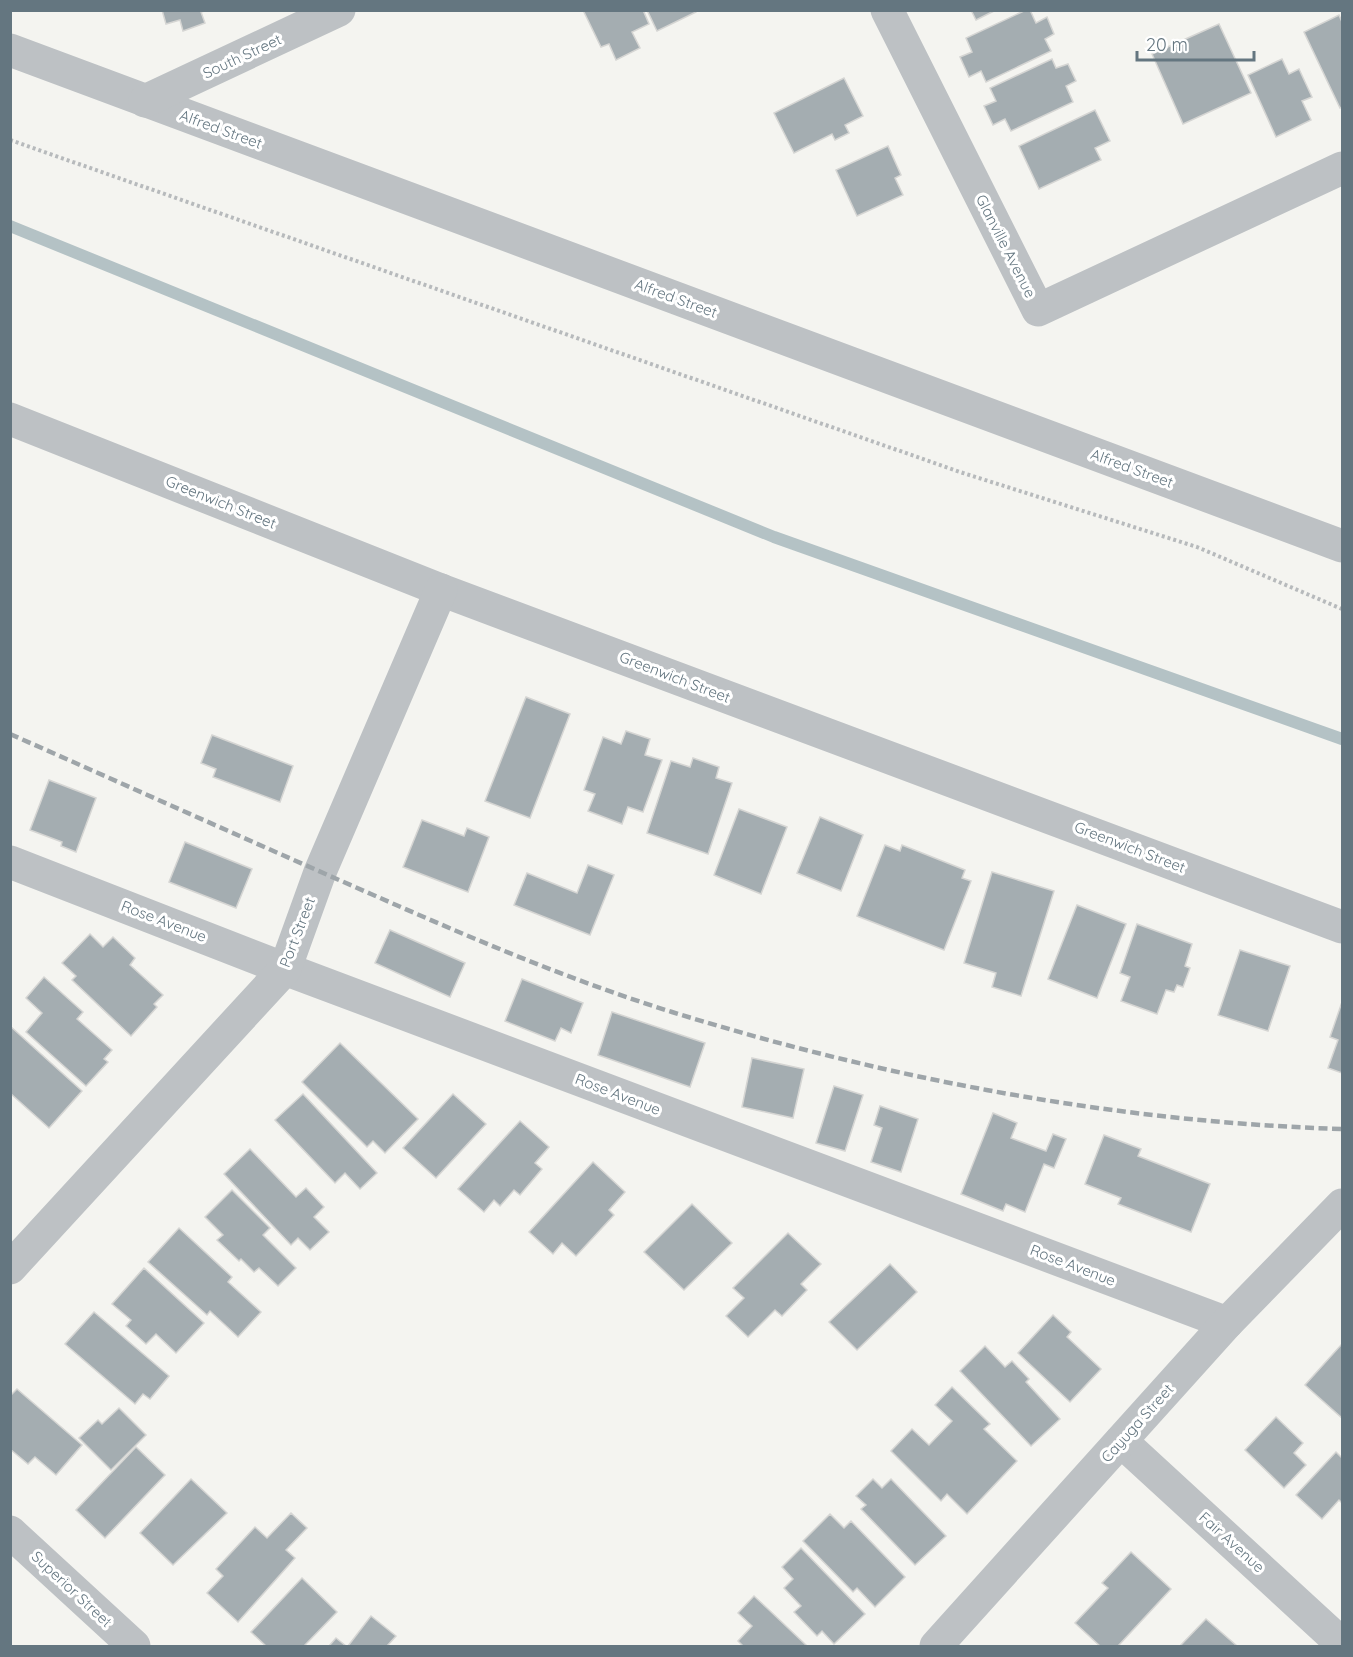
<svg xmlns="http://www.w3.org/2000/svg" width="1353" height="1657" viewBox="0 0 1353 1657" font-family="Quicksand,sans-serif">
  <rect width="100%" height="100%" fill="#f4f4f0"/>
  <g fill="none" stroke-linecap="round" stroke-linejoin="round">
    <polyline stroke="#b4c2c5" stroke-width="12" points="10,226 774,537 1342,739"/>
  </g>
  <g fill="#a4adb1" stroke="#d5d5d3" stroke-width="1.5">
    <polygon points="162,10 208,10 201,12 205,23 183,31 180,20 166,24"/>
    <polygon points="583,10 643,10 649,24 632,32 640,48 616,60 609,44 601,47"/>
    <polygon points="647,10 696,10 696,12 657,31"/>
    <polygon points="971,10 996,10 976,20"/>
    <polygon points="1026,10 1030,10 1036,23 1047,17 1054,34 1045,39 1051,51 986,82 981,71 969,77 960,57 972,52 966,38"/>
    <polygon points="1339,15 1342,22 1342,107 1340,108 1304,32"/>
    <polygon points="1219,24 1251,93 1183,124 1152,54"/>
    <polygon points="1052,59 1056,68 1068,64 1076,81 1066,86 1073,102 1011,131 1005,119 993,125 984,106 996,101 990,88"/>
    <polygon points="1282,59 1289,74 1299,69 1312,97 1302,101 1311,120 1276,137 1248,75"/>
    <polygon points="844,78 863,116 845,125 849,133 835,140 832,134 794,153 774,113"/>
    <polygon points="1095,110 1110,141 1095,148 1101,160 1039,189 1019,146"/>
    <polygon points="888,146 901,175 895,178 903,195 857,216 836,170"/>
    <polygon points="526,697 570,714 530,818 485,801"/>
    <polygon points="626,731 650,739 645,755 662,760 643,812 628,807 622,824 588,811 595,794 584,790 603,737 621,744"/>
    <polygon points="212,735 293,766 280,802 213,777 216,769 201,763"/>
    <polygon points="693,758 719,767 716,778 732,783 708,854 647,833 671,761 690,767"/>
    <polygon points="49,780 96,798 76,852 61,846 62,842 30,830"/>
    <polygon points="739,809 787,827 761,894 714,875"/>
    <polygon points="820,817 863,835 841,891 797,873"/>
    <polygon points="422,820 464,836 467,828 489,837 468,892 403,867"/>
    <polygon points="185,842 252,869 236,908 169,882"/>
    <polygon points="885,845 900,851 902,845 965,870 962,878 971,881 944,950 857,916"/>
    <polygon points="588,865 614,875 590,935 514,905 527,873 577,893"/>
    <polygon points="992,872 1054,891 1021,996 992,987 996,973 964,963"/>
    <polygon points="1077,905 1126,924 1097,998 1048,979"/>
    <polygon points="1137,924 1192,944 1185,966 1190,968 1183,987 1177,985 1174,992 1166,990 1157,1014 1121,1001 1130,977 1120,973"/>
    <polygon points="390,930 465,963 450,997 375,963"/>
    <polygon points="90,934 103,947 113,937 135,958 130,965 163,995 154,1004 157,1007 131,1036 72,980 76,976 62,963"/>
    <polygon points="1240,950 1290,966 1268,1031 1218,1015"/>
    <polygon points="44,977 83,1012 77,1019 112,1050 104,1059 108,1062 86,1086 26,1032 42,1013 26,998"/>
    <polygon points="522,979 583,1003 571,1033 561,1028 555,1041 505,1021"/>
    <polygon points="1342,1002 1342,1073 1328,1068 1338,1040 1330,1037"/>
    <polygon points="612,1012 705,1043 690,1087 598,1055"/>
    <polygon points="10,1026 82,1091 49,1128 10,1093"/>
    <polygon points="340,1043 418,1119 385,1153 373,1141 367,1147 302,1082"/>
    <polygon points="752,1058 804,1069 793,1118 742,1107"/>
    <polygon points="834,1086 863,1095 845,1151 816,1143"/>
    <polygon points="303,1094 377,1173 360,1189 345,1173 335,1183 275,1120"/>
    <polygon points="453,1094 486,1124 436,1178 403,1148"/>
    <polygon points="880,1106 918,1119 901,1172 871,1162 882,1128 874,1125"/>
    <polygon points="993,1113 1017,1123 1011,1138 1046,1151 1053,1134 1066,1139 1054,1168 1044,1164 1025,1212 1006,1204 1003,1211 961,1194"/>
    <polygon points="520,1121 549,1147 535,1163 542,1169 520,1195 514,1190 500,1206 494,1200 484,1212 458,1189"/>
    <polygon points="1104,1135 1141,1149 1138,1156 1210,1184 1191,1232 1118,1204 1121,1198 1085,1184"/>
    <polygon points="250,1149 296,1197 306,1188 324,1207 314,1217 329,1232 310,1250 298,1238 291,1245 224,1174"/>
    <polygon points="593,1162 625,1192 609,1210 614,1215 576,1256 562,1243 553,1254 529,1232"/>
    <polygon points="232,1190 270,1228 263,1235 296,1268 278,1286 259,1268 254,1272 241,1259 239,1261 217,1240 223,1235 205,1217"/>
    <polygon points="692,1204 732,1243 684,1290 644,1252"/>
    <polygon points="179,1228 232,1277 228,1282 261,1312 238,1337 210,1311 207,1315 148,1262"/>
    <polygon points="788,1233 821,1264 801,1284 807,1290 782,1316 775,1310 748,1337 726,1316 744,1298 733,1288"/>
    <polygon points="890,1264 917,1292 857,1350 829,1322"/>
    <polygon points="144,1268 204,1323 176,1353 156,1334 146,1344 126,1326 131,1320 112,1304"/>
    <polygon points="94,1312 169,1376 150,1399 143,1394 135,1404 65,1344"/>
    <polygon points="1053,1315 1071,1332 1067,1337 1101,1369 1070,1402 1018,1353"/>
    <polygon points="1341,1345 1342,1346 1342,1418 1305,1385"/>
    <polygon points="985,1346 1005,1367 1012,1361 1029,1379 1026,1382 1060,1419 1031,1446 960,1371"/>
    <polygon points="952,1387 990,1424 984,1429 1017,1461 967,1514 947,1494 941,1501 891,1451 912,1429 929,1445 952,1421 935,1405"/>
    <polygon points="17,1389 82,1445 56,1475 35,1457 28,1464 10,1449 10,1396"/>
    <polygon points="119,1408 146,1435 111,1470 79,1438 98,1420 102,1424"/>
    <polygon points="1276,1417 1303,1443 1294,1453 1306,1465 1284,1488 1245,1450"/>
    <polygon points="136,1447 165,1475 105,1538 76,1510"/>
    <polygon points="1336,1452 1342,1458 1342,1503 1339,1500 1322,1519 1296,1495"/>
    <polygon points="191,1479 227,1513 173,1565 140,1533"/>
    <polygon points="873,1479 882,1488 891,1479 946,1536 915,1565 861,1509 866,1505 856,1496"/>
    <polygon points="291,1513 307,1528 286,1550 295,1558 238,1622 207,1593 223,1576 216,1569 255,1527 267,1538"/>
    <polygon points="830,1514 844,1528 851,1521 905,1577 875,1607 857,1588 853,1592 803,1541"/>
    <polygon points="801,1548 865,1614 834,1644 822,1631 817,1636 794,1612 801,1606 784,1588 793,1579 782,1567"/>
    <polygon points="1131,1552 1171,1589 1118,1646 1100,1646 1075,1623 1108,1588 1102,1583"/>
    <polygon points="302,1578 337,1612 304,1646 266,1646 251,1632"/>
    <polygon points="754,1596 768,1609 807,1646 743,1646 738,1641 752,1626 738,1613"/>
    <polygon points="371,1616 396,1636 387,1646 348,1646"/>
    <polygon points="1206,1619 1237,1646 1180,1646"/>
    <polygon points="336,1638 346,1646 329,1646"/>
  </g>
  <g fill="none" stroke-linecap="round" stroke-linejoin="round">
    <polyline stroke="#b7babc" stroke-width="4" stroke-dasharray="3 3" stroke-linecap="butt" points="10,140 963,473 1197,547 1342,609"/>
    <g stroke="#bdc1c4" stroke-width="33">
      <polyline points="887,10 1038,310 1342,168"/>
      <polyline points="10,50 1342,546"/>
      <polyline points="145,101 339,10"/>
      <polyline points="10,419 441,590 1342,927"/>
      <polyline points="10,862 285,969 1227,1323"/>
      <polyline points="10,1268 285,969 320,872 441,590"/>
      <polyline points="1121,1441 1342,1644"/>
      <polyline points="10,1532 134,1646"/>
      <polyline points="936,1646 1227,1323 1342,1205"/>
    </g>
    <path stroke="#9ea5a9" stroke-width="4.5" stroke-dasharray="9 4.5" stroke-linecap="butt" d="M10 734C130 787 250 841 371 894 469 937 569 980 672 1012 888 1079 1116 1122 1342 1129"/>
  </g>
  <g text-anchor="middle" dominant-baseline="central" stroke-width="6" stroke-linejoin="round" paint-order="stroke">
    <g font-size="15" fill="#647680" stroke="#fff">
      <text transform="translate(242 56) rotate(-25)">South Street</text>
      <text transform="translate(221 129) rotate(20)">Alfred Street</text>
      <text transform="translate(1006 246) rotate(63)">Glanville Avenue</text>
      <text transform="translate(676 298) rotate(20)">Alfred Street</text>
      <text transform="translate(1132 468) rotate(20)">Alfred Street</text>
      <text transform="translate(221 502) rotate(22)">Greenwich Street</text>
      <text transform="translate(675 677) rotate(21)">Greenwich Street</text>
      <text transform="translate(1130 847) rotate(21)">Greenwich Street</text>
      <text transform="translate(164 921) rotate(21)">Rose Avenue</text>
      <text transform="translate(297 932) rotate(-69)">Port Street</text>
      <text transform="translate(618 1094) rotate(21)">Rose Avenue</text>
      <text transform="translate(1073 1265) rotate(21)">Rose Avenue</text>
      <text transform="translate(1137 1423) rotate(-48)">Cayuga Street</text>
      <text transform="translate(1232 1542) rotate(42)">Fair Avenue</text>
      <text transform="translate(72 1589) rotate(43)">Superior Street</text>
    </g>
  </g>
  <rect width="1353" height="1657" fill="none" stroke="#647680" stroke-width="24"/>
  <path d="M1137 51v9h117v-9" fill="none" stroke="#647680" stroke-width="3"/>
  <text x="1146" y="51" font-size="18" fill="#647680" stroke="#ffffff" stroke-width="4.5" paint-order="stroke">20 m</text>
</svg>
